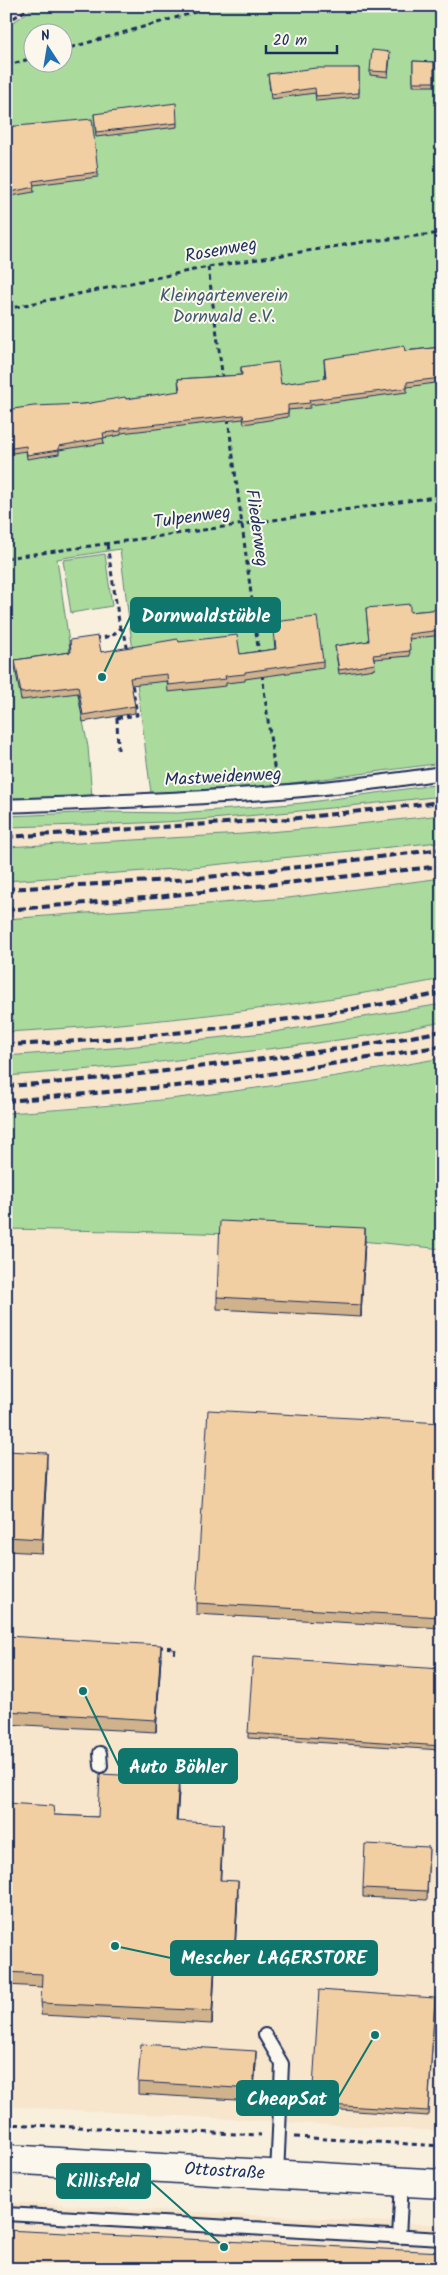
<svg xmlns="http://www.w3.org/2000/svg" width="448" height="2275" viewBox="0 0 448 2275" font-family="Kalam,sans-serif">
  <rect width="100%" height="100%" fill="#f9efdd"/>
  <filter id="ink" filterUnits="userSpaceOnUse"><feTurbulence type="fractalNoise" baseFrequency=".02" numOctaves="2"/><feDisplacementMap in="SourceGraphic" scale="10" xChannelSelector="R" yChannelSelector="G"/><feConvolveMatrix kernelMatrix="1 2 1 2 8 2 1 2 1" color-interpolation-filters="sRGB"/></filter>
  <g filter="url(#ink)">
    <g fill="#f7e5cc">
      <polygon points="442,796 442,815 331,827 243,834 6,847 6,827 107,825 222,818"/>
      <polygon points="442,841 442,878 288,898 6,919 6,881 173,869 345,853"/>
      <polygon points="442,979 442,1004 274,1032 126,1047 6,1056 6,1032 159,1021 222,1014 315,1001"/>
      <polygon points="442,1022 442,1058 296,1081 175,1098 6,1113 6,1076 180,1060 325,1042"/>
      <polygon points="6,1229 220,1233 365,1240 442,1249 442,2131 6,2106"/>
      <polygon points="6,2202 442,2225 442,2269 6,2269"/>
    </g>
    <g fill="#aadb9c" stroke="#62857d" fill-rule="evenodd">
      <path d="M37 6H442V763L277 785 151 793 120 549 57 559 72 664 88 747 92 797 6 800V27ZM32 32H62V62H32Z"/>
      <polygon points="105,554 112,606 71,613 63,560"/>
      <path d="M442 784V796C369 804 296 812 223 818 151 824 78 825 6 827V816L104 812 178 813 232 809 303 803Z"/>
      <polygon points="442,815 442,841 430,843 173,869 6,881 6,847 243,834 331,827"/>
      <path d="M442 878V979C298 1007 153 1024 6 1032V919L288 898Z"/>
      <path d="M442 1004V1022C381 1035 320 1043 259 1050 175 1061 91 1070 6 1076V1056L126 1047 274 1032Z"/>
      <path d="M442 1058V1249C297 1232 152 1232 6 1229V1113C152 1105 298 1084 442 1058Z"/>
    </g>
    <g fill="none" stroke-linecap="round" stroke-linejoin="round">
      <defs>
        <g id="service">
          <path d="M6 806C152 800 298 796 442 773"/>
          <polyline points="100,1753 101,1766"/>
          <polyline points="265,2035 282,2064 277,2175"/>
          <polyline points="6,2214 442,2239"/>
          <polyline points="399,2237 402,2182"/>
        </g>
        <g id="secondary">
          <path id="s1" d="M6 2159 442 2184"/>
        </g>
      </defs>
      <use href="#service" stroke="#1b2f5e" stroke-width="16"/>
      <use href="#secondary" stroke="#1b2f5e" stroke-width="31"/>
      <g stroke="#1b2f5e" stroke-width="3" stroke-dasharray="5 4" stroke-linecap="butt">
        <polyline points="6,23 32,6"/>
        <polyline points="62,50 217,6"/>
        <polyline points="6,66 32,58"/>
        <polyline points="208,267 223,380"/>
        <polyline points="6,309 208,267 363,242 442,233"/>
        <polyline points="228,418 259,655"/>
        <polyline points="6,558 442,496"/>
        <polyline points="120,628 124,631 128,652"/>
        <polyline points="95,639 112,636 120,628 107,544"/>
        <polyline points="262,674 275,774"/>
        <polyline points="117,718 137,715 132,683"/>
        <polyline points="117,718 118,750"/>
        <polyline points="158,1647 175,1648 174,1656"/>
        <polyline points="6,2124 261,2135"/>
        <polyline points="295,2137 442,2146"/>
      </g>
      <use href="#service" stroke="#fbf7ec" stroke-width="12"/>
      <use href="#secondary" stroke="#fbf7ec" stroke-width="28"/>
      <g stroke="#1b2f5e" stroke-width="4" stroke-dasharray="8 4" stroke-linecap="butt">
        <polyline points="6,837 289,819 442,802"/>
        <polyline points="6,889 190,879 316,865 442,849"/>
        <polyline points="6,910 156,897 442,866"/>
        <path d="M6 1045C152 1039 299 1021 442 993"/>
        <path d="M6 1086C78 1082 150 1073 221 1064 295 1055 369 1046 442 1031"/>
        <polyline points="6,1101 220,1082 442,1046"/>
      </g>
    </g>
    <g fill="#d0b28c" stroke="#1b2f5e">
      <polygon points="390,57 388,77 370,75 370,71"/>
      <polygon points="413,61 434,62 434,86 413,86"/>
      <polygon points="359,68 359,97 316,101 315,93 271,99 268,74"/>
      <polygon points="94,114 177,123 177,127 96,137"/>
      <polygon points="6,127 98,172 98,177 33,185 34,192 11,196 6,138"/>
      <polygon points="442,347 442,382 407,387 407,392 310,405 310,408 288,410 288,417 244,424 243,419 121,433 121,435 103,438 104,443 59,450 59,454 27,459 26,451 6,454 6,410 85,404 126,399 179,392 178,379 241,375 241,367 281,384 325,379 324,359"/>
      <polygon points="366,608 410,612 442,609 442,635 409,639 410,656 374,659 375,669 339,674 335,646 369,641"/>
      <polygon points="273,622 323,661 323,668 245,679 245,681 226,683 226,686 168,692 167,681 131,685 135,706 135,713 83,722 78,693 21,700 15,667 15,660 70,652 70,640 101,652 179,642 240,654 275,649 273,630"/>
      <polygon points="365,1240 361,1317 217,1309 217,1297"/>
      <polygon points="442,1423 442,1628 196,1614 196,1603"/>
      <polygon points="6,1451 47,1468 42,1553 6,1551"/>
      <polygon points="6,1636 161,1658 156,1732 6,1724"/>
      <polygon points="442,1669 442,1750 248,1738 248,1733"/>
      <polygon points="179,1791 177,1821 223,1836 220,1880 238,1894 234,1969 215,1968 212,2024 41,2015 42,1987 6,1985 6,1803 54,1815 98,1817"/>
      <polygon points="429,1847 427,1900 363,1897 363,1888"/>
      <polygon points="435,1998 428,2116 312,2108 312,2104"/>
      <polygon points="256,2063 253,2101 138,2094 138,2082"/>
    </g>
    <g fill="#a99172" stroke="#1b2f5e">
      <polygon points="365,1228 365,1240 361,1317 361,1305"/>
      <polygon points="47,1453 47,1468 42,1553 42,1539"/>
      <polygon points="161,1645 161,1658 156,1732 156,1720"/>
      <polygon points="179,1778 179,1791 176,1834 176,1821"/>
      <polygon points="223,1824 223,1836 220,1893 220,1880"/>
      <polygon points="238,1881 238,1894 234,1969 234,1957"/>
      <polygon points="215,1956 215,1968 212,2024 212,2011"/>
      <polygon points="256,2051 256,2063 253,2101 253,2089"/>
    </g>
    <g fill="#f2cfa3" stroke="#1b2f5e">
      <polygon points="372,50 390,52 388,72 370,71"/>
      <polygon points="413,61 434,62 434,82 413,82"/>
      <polygon points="316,68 359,68 359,93 316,96 315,88 271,94 268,74"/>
      <polygon points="440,93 442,93 442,108"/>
      <polygon points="176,103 177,123 96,132 94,114"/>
      <polygon points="92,119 98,172 33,181 34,187 11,192 6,127"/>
      <polygon points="404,346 405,351 442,347 442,378 407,382 407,388 309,400 310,403 288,405 288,413 244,420 243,415 121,428 121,431 103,433 104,438 59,446 59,450 27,455 26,446 6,449 6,410 34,406 85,404 125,397 126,399 180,391 178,379 242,375 241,367 278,362 281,384 326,378 324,359"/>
      <polygon points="410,604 410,612 442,609 442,630 409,634 410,651 373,655 375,664 339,670 335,646 369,641 366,608"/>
      <polygon points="317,617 323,661 245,672 245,674 225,676 226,679 168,685 167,674 130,678 135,706 83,715 78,686 21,693 15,660 71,652 70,640 98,636 101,652 178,639 179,642 237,635 240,654 276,649 273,622"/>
      <polygon points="220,1221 365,1228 361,1305 217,1297"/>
      <polygon points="208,1410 442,1423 442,1617 196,1603"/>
      <polygon points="6,1451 47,1453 42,1539 6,1537"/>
      <polygon points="6,1636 161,1645 156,1720 6,1711"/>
      <polygon points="253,1657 442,1669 442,1746 248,1733"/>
      <polygon points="100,1774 179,1778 176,1821 223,1824 220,1880 238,1881 234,1957 215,1956 212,2011 41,2003 42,1974 6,1972 6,1803 53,1806 54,1815 98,1817"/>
      <polygon points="365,1844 429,1847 427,1891 363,1888"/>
      <polygon points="319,1990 435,1998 428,2111 312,2104"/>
      <polygon points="141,2044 256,2051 253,2089 138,2082"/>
      <polygon points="6,2230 442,2252 442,2269 6,2269"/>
    </g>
  </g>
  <g text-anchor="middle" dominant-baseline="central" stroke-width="4" stroke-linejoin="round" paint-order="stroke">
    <g font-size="18" fill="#1b2f5e" stroke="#fbf7ec">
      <text transform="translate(221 251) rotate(-10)">Rosenweg</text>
      <text transform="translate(192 518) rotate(-8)">Tulpenweg</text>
      <text transform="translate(256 528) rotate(82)">Fliederweg</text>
      <text transform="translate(223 778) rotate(-3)">Mastweidenweg</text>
      <text stroke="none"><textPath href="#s1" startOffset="219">Ottostraße</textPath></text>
    </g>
    <g font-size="18" fill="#3f5a6e" stroke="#fbf7ec">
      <text x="224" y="296">Kleingartenverein<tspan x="224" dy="21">Dornwald e.V.</tspan></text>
    </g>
  </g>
  <path fill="none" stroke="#0f766e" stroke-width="2" d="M102 677L131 615M83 1691L119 1766M115 1946L171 1958M375 2035L338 2098M224 2247L150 2181"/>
  <g fill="#0f766e" stroke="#fbf7ec" stroke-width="2">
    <circle cx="102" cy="677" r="5"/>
    <circle cx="83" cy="1691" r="5"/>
    <circle cx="115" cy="1946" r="5"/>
    <circle cx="375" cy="2035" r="5"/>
    <circle cx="224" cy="2247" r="5"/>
  </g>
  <g fill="#0f766e" stroke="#0f766e" stroke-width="2">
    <rect x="131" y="598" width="149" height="34" rx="5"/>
    <rect x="119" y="1749" width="118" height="34" rx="5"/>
    <rect x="171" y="1941" width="206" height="34" rx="5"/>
    <rect x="237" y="2081" width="101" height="34" rx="5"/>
    <rect x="57" y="2164" width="93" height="34" rx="5"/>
  </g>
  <g font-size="19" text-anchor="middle" font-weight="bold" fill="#fff">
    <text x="206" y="622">Dornwaldstüble</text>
    <text x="178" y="1773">Auto Böhler</text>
    <text x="274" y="1964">Mescher LAGERSTORE</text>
    <text x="287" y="2105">CheapSat</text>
    <text x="103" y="2187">Killisfeld</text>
  </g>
  <rect width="448" height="2275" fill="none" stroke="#fbf7ec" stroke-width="25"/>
  <rect x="12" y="12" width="423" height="2250" fill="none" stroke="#1b2f5e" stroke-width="2" filter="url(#ink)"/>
  <g transform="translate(48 48) rotate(348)"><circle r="24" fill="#fbf7ec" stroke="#a1a7b3"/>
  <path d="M0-4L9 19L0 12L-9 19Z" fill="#1f6fb2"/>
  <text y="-8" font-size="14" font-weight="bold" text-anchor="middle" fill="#1b2f5e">N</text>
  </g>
  <path d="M266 45v8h71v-8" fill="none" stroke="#1b2f5e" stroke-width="2.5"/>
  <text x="273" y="45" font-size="15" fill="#1b2f5e" stroke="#fbf7ec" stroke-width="4" paint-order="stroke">20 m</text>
</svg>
